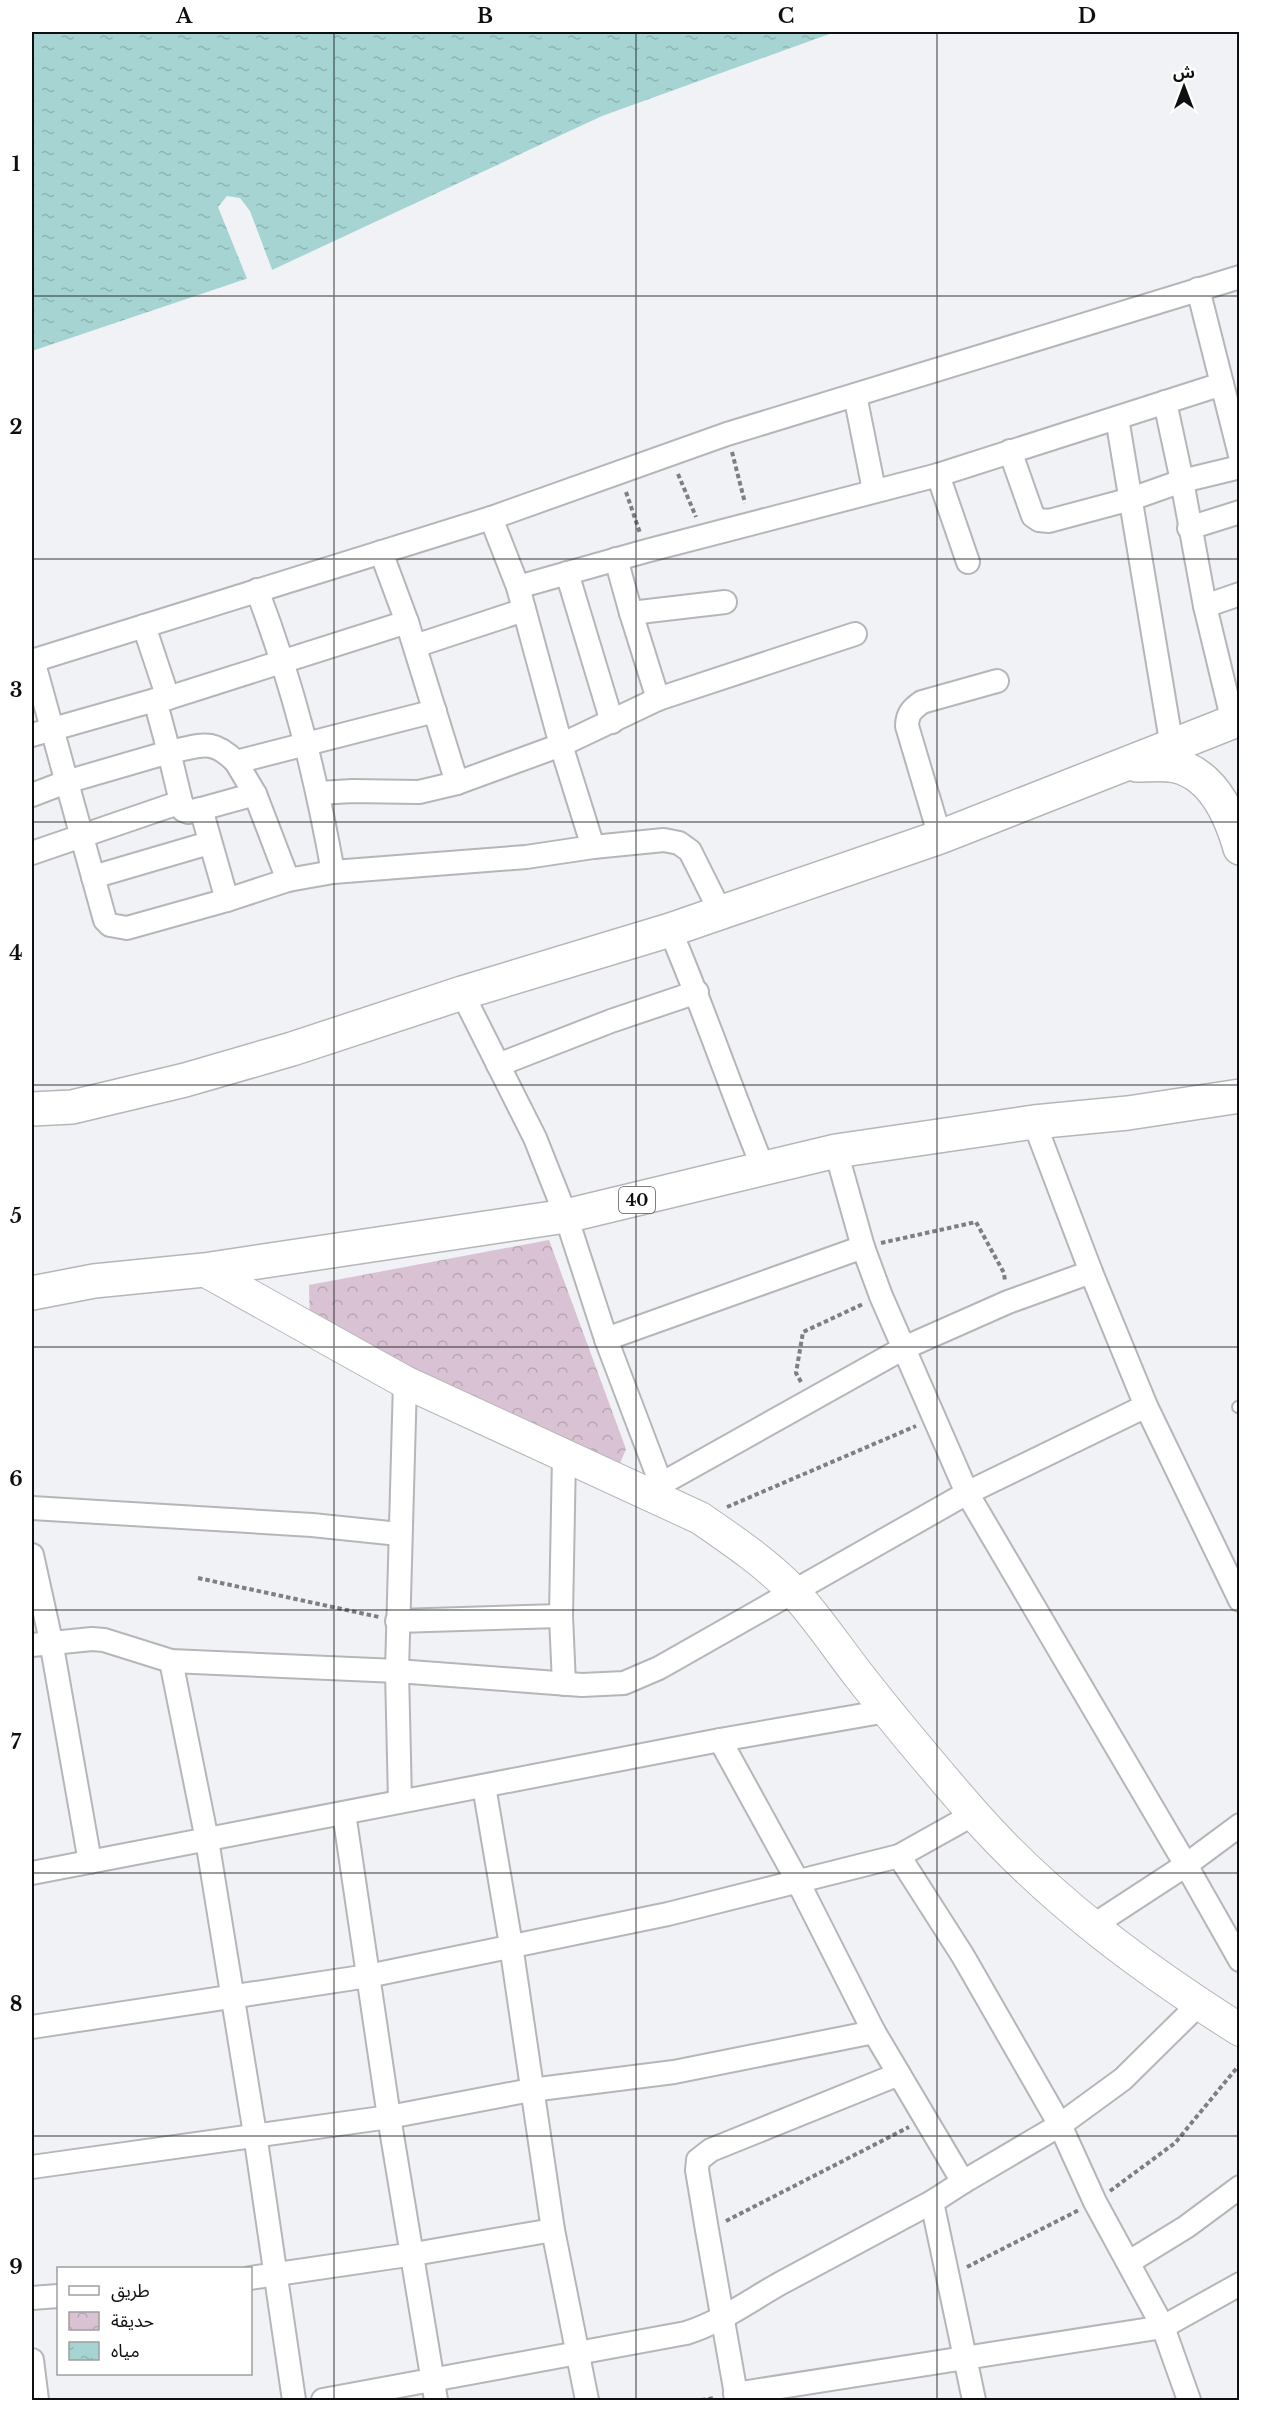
<svg xmlns="http://www.w3.org/2000/svg" width="1271" height="2432" viewBox="0 0 1271 2432" font-family="'Libre Baskerville','Noto Sans Arabic',serif">
  <defs>
    <pattern id="park-crowns" width="20" height="18" patternUnits="userSpaceOnUse" patternTransform="scale(1.5)"><rect width="20" height="18" fill="#d8c2d3"/><path d="M2 6a3 3 0 1 1 6 0M12 15a3 3 0 1 1 6 0" fill="none" stroke="#b8a6b4"/></pattern>
    <pattern id="water-ripples" width="26" height="14" patternUnits="userSpaceOnUse" patternTransform="scale(1.5)"><rect width="26" height="14" fill="#a5d4d3"/><path d="M2 4q2-2 4 0t4 0M15 11q2-2 4 0t4 0" fill="none" stroke="#8db5b4"/></pattern>
  </defs>
  <rect width="100%" height="100%" fill="#f1f2f5"/>
  <polygon fill="url(#park-crowns)" points="549,1240 626,1449 616,1473 310,1331 309,1285"/>
  <polygon fill="url(#water-ripples)" points="32,32 835,32 602,116 272,270 32,351"/>
  <polygon fill="#f1f2f5" points="227,196 240,198 250,211 273,272 248,281 218,207"/>
  <g fill="none" stroke-linecap="round" stroke-linejoin="round">
    <defs>
      <polyline id="lane" points="1238,1407 1240,1406"/>
      <g id="street">
        <polyline points="1198,289 1240,455"/>
        <polyline points="855,395 874,490"/>
        <polyline points="1165,402 1182,481 1205,606 1233,722"/>
        <polyline points="1117,418 1172,747"/>
        <polyline points="1010,451 1033,516 1039,520 1049,521 1131,499 1182,481 1240,467"/>
        <polyline points="938,475 968,562"/>
        <polyline points="491,518 518,587 561,745 593,847"/>
        <polyline points="1189,528 1240,512"/>
        <polyline points="381,552 407,622 457,783"/>
        <polyline points="616,559 631,613 658,699"/>
        <polyline points="567,573 612,722"/>
        <polyline points="518,587 646,551 938,475 1222,384"/>
        <path d="M257 590C293 685 315 772 333 872"/>
        <polyline points="1205,606 1240,594"/>
        <polyline points="631,613 725,602"/>
        <polyline points="144,626 168,698"/>
        <polyline points="415,646 524,610"/>
        <polyline points="33,660 105,920 110,925 127,928 227,900 288,880 333,872 526,857 593,847 664,840 679,843 690,851 721,913"/>
        <polyline points="32,661 491,518 727,434 1240,277"/>
        <path d="M155 700 169 752C201 746 211 737 236 762"/>
        <polyline points="32,735 155,700 168,698 407,622"/>
        <polyline points="319,793 353,791 419,792 457,783 561,745 658,699 855,634"/>
        <polyline points="32,795 66,782 169,752 183,810 188,812 201,809 227,900"/>
        <polyline points="201,809 255,794"/>
        <path d="M940 837 907 726C907 714 912 709 922 702L997 681"/>
        <polyline points="32,853 181,802"/>
        <polyline points="93,877 209,843"/>
        <polyline points="288,880 255,794 236,762 435,711"/>
        <path d="M670 930C704 1009 731 1090 764 1170"/>
        <polyline points="462,993 535,1138 566,1216 606,1339 661,1484"/>
        <polyline points="498,1065 611,1021 697,992"/>
        <polyline points="1034,1122 1091,1272 1146,1406 1240,1600"/>
        <polyline points="836,1151 863,1247 881,1296 967,1493 1186,1865 1240,1960"/>
        <polyline points="606,1339 863,1247"/>
        <polyline points="651,1493 661,1484 904,1348 1008,1302 1091,1272"/>
        <polyline points="32,1508 312,1525 399,1534"/>
        <polyline points="32,1555 51,1641 90,1862"/>
        <polyline points="397,1621 561,1616"/>
        <polyline points="32,1645 92,1639 104,1640 171,1661 397,1671 582,1685 624,1683 659,1668 967,1493 1146,1406"/>
        <polyline points="171,1661 207,1840 255,2134 294,2400"/>
        <polyline points="564,1684 561,1616 564,1456"/>
        <polyline points="720,1740 797,1880 874,2032 963,2182 932,2202 974,2400"/>
        <polyline points="484,1786 511,1945 553,2230 587,2400"/>
        <polyline points="400,1801 397,1671 405,1382"/>
        <polyline points="344,1813 389,2117 436,2400"/>
        <polyline points="899,1856 963,1956 1060,2125 1095,2202 1163,2327 1189,2400"/>
        <polyline points="32,1873 720,1740 887,1711"/>
        <polyline points="1091,1927 1186,1865 1240,1825"/>
        <polyline points="32,2027 368,1976 668,1914 899,1856 974,1814"/>
        <polyline points="32,2167 389,2117 531,2090 674,2072 874,2032"/>
        <polyline points="963,2182 1060,2125 1123,2079 1199,2004"/>
        <polyline points="1129,2262 1186,2227 1240,2187"/>
        <polyline points="250,2278 414,2254 553,2230"/>
        <polyline points="32,2298 58,2296"/>
        <polyline points="32,2360 37,2400"/>
        <polyline points="735,2394 1163,2327 1240,2284"/>
        <path d="M323 2400 686 2333C721 2322 749 2301 781 2283 831 2256 882 2229 932 2202"/>
        <polyline points="737,2400 707,2230 697,2170 698,2160 711,2150 899,2074"/>
      </g>
      <path id="secondary" d="M204 1270 405 1382 700 1518C732 1540 766 1563 793 1591 817 1617 838 1649 860 1677 896 1723 934 1768 973 1813 1050 1900 1142 1968 1240 2030"/>
      <g id="highway">
        <path d="M1137 765C1148 765 1159 764 1170 765 1211 770 1230 813 1240 848"/>
        <polyline points="32,1109 72,1107 185,1080 292,1049 462,993 670,930 940,837 1240,719"/>
        <polyline points="32,1293 94,1281 204,1270 566,1216 836,1151 1034,1122 1128,1113 1240,1096"/>
      </g>
    </defs>
    <use href="#lane" stroke="#b4b6b9" stroke-width="14"/>
    <use href="#street" stroke="#b4b6b9" stroke-width="26"/>
    <use href="#secondary" stroke="#b4b6b9" stroke-width="34"/>
    <use href="#highway" stroke="#b4b6b9" stroke-width="36"/>
    <g stroke="#7e7f81" stroke-width="4" stroke-dasharray="4.5 3" stroke-linecap="butt">
      <polyline points="732,452 745,503"/>
      <polyline points="678,474 696,517"/>
      <polyline points="626,492 640,533"/>
      <polyline points="881,1243 976,1222 1004,1273 1005,1281"/>
      <polyline points="801,1382 796,1373 803,1332 863,1304"/>
      <polyline points="727,1507 916,1426"/>
      <polyline points="198,1578 379,1617"/>
      <polyline points="1110,2191 1175,2143 1240,2064"/>
      <polyline points="726,2221 909,2127"/>
      <polyline points="967,2267 1079,2210"/>
      <polyline points="701,2400 715,2398"/>
    </g>
    <use href="#lane" stroke="#fff" stroke-width="10"/>
    <use href="#street" stroke="#fff" stroke-width="22"/>
    <use href="#secondary" stroke="#fff" stroke-width="32"/>
    <use href="#highway" stroke="#fff" stroke-width="33"/>
  </g>
  <path fill="none" stroke="#0e0f10" stroke-width="1.5" stroke-opacity="0.55" d="M334 32V2400M636 32V2400M937 32V2400M32 296H1240M32 559H1240M32 822H1240M32 1085H1240M32 1347H1240M32 1610H1240M32 1873H1240M32 2136H1240"/>
  <g text-anchor="middle" dominant-baseline="central" stroke-width="4.5" stroke-linejoin="round" paint-order="stroke">
    <rect fill="#fff" stroke="#565758" stroke-width="1.5" x="619" y="1187" width="36" height="26" rx="4.5"/>
    <g font-size="16" font-weight="bold" fill="#0e0f10">
      <text x="637" y="1200">40</text>
    </g>
  </g>
  <rect width="1271" height="2432" fill="none" stroke="#ffffff" stroke-width="66"/>
  <rect x="57" y="2267" width="195" height="108" fill="#ffffff" stroke="#9f9f9f" stroke-width="1.5"/>
  <rect x="69" y="2286" width="30" height="9" fill="#ffffff" stroke="#9f9f9f" stroke-width="1.5"/>
  <text x="111" y="2297" font-size="18" fill="#0e0f10">طريق</text>
  <rect x="69" y="2312" width="30" height="18" fill="url(#park-crowns)" stroke="#9f9f9f" stroke-width="1.5"/>
  <text x="111" y="2327" font-size="18" fill="#0e0f10">حديقة</text>
  <rect x="69" y="2342" width="30" height="18" fill="url(#water-ripples)" stroke="#9f9f9f" stroke-width="1.5"/>
  <text x="111" y="2357" font-size="18" fill="#0e0f10">مياه</text>
  <g transform="translate(1184 87)" stroke="#ffffff" stroke-width="4.5" paint-order="stroke">
  <path d="M0-4.5L10 22L0 15L-10 22Z" fill="#0e0f10"/>
  <text y="-9" font-size="16" font-weight="bold" text-anchor="middle" fill="#0e0f10">ش</text>
  </g>
  <rect x="33" y="33" width="1205" height="2366" fill="none" stroke="#0e0f10" stroke-width="2"/>
  <g font-size="20" text-anchor="middle" font-weight="bold" fill="#0e0f10">
    <text x="184" y="23">A</text>
    <text x="485" y="23">B</text>
    <text x="786" y="23">C</text>
    <text x="1087" y="23">D</text>
    <text x="16" y="171">1</text>
    <text x="16" y="434">2</text>
    <text x="16" y="697">3</text>
    <text x="16" y="960">4</text>
    <text x="16" y="1223">5</text>
    <text x="16" y="1486">6</text>
    <text x="16" y="1749">7</text>
    <text x="16" y="2011">8</text>
    <text x="16" y="2274">9</text>
  </g>
</svg>
